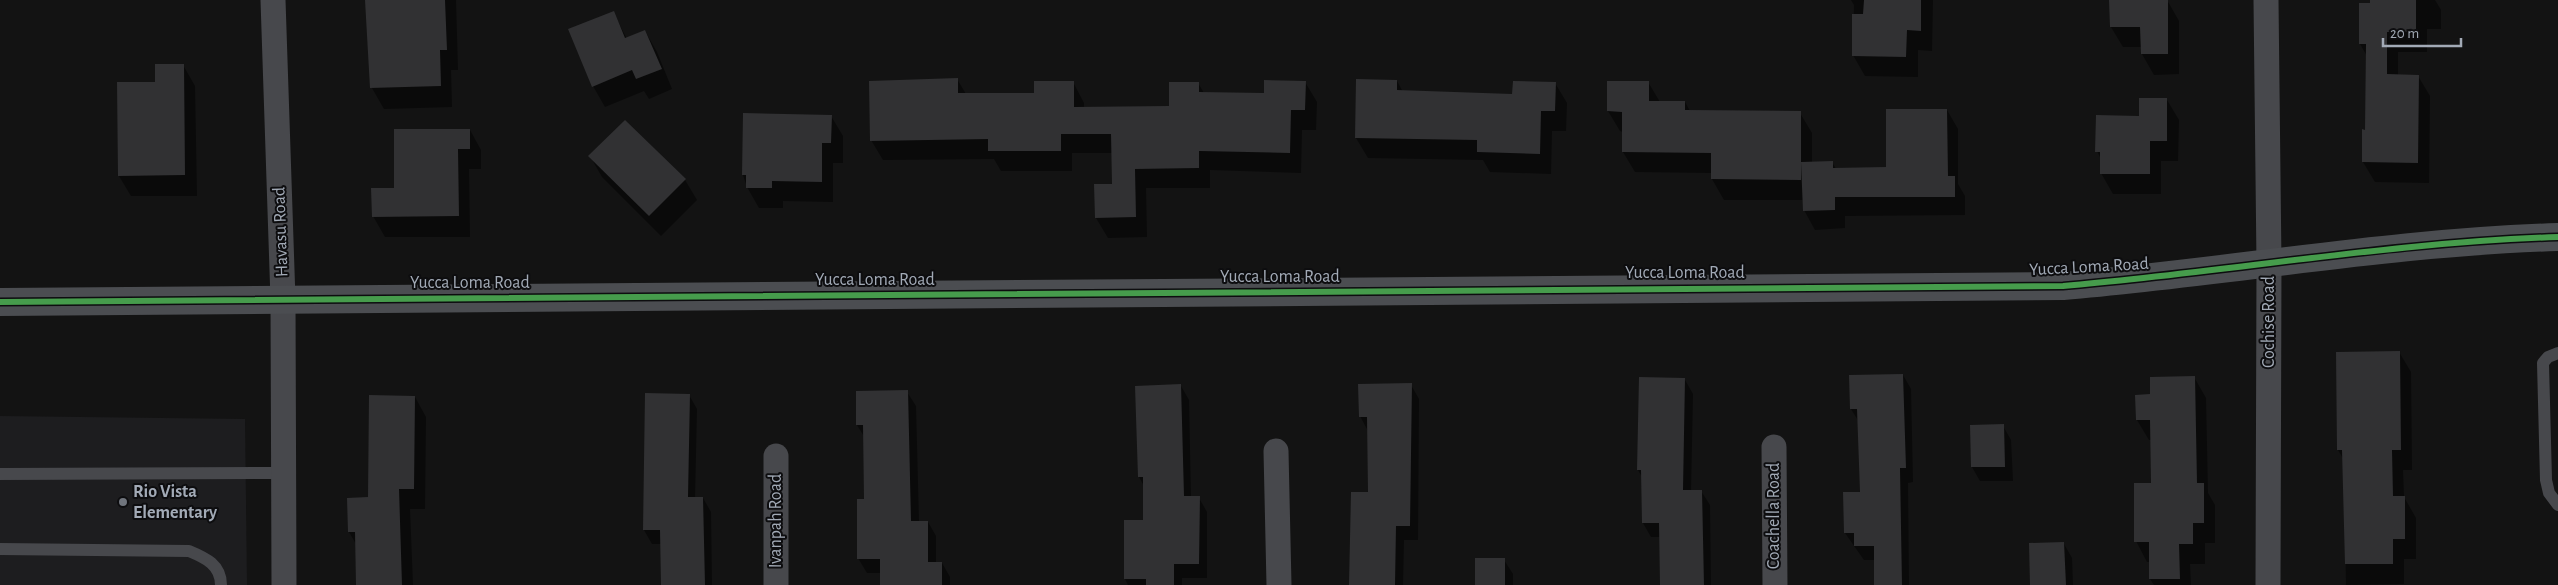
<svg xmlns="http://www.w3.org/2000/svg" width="2558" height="585" viewBox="0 0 2558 585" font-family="'Alegreya Sans',sans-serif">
  <rect width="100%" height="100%" fill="#131313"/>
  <polygon fill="#1d1d1f" points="0,416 245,419 247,585 0,585"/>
  <g fill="#0007">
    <polygon points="367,0 456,0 458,70 451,70 452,107 384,109 372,88"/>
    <polygon points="1851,0 1933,0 1932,51 1918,50 1918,77 1865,76 1853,55 1854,5"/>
    <polygon points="2111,0 2167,0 2179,21 2179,74 2154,75 2142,54 2142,47 2123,47 2111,27"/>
    <polygon points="2372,0 2435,0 2441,10 2441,29 2427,29 2427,52 2398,52 2398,76 2418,76 2430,96 2429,183 2375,182 2363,162 2366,131 2367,56 2360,44"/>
    <polygon points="613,12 627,39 645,31 657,52 672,89 649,99 644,91 605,107 593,86"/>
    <polygon points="183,65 195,86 197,196 131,196 119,176 156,83"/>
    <polygon points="957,79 966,94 1036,94 1073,82 1084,103 1084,108 1170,107 1198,83 1204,93 1265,94 1305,82 1317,102 1316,130 1302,130 1301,173 1210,170 1210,188 1146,188 1147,237 1108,238 1096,218 1113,185 1113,153 1072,153 1072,171 1001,171 994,159 883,160 871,140"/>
    <polygon points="1397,81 1403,92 1514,95 1555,83 1567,103 1566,131 1552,131 1551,174 1490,172 1483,160 1368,158 1356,138"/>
    <polygon points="1648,82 1660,102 1685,102 1690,111 1800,113 1812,133 1812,163 1832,162 1836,169 1888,168 1947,110 1958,129 1958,184 1965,196 1965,215 1845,216 1845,228 1815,230 1804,210 1803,200 1724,200 1712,179 1712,173 1635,172 1623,152 1623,132 1620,131 1608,111"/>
    <polygon points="2167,100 2179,120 2178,161 2161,161 2161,194 2113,194 2101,173 2101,159 2097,151"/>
    <polygon points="831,116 843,136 843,163 833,163 833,202 783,201 783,208 759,208 747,187 743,175"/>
    <polygon points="470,130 481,150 481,169 469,169 470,237 385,237 373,216 396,189"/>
    <polygon points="590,156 685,180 697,200 661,236 602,177"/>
    <polygon points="2399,352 2411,372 2412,470 2403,470 2404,497 2416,518 2416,559 2404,559 2404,584 2346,585 2344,460 2338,450"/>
    <polygon points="1903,375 1911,389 1913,482 1908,483 1909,585 1875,585 1875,560 1864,560 1845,533 1861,493 1859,422 1851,409"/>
    <polygon points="2194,377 2206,398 2208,493 2215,505 2215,543 2205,543 2205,564 2190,564 2191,585 2154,585 2150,579 2150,562 2147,562 2136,541 2153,485 2152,440 2149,440 2137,420 2151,395"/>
    <polygon points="1685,380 1693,394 1691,491 1701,491 1710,505 1711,585 1662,585 1660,537 1651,537 1643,523 1642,477 1638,470"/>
    <polygon points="1411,385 1419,399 1418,540 1404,540 1403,585 1350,585 1369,493 1368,431 1360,416"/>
    <polygon points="1181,386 1189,400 1191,498 1199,498 1207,512 1207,578 1182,578 1182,585 1128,585 1125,579 1125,522 1144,522 1144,486 1139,477 1137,387"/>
    <polygon points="907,392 916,406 919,522 928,522 936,536 936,563 942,563 950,577 950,585 881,585 881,573 867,573 858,558 865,500 865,438 857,425"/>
    <polygon points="646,394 689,395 697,409 695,498 703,498 711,512 712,585 662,585 661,544 652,544 644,530"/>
    <polygon points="415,397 426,417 425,509 410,509 413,585 358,585 356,544 349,532 369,498"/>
    <polygon points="1971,426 2003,426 2011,440 2013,481 1980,481 1972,467"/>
    <polygon points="2064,544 2072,558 2073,585 2031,585"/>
    <polygon points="1504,560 1513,574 1513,585 1477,585"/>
  </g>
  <g fill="#313133">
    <polygon points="365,0 445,0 447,50 440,50 441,86 370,88"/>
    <polygon points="1864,0 1921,0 1921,31 1907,30 1906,57 1852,56 1852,14 1863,14"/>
    <polygon points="2109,0 2168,0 2168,54 2141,54 2140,27 2110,27"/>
    <polygon points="2370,0 2416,0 2416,32 2387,32 2387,74 2419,75 2418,163 2362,162 2362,129 2365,130 2366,44 2359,44 2359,3 2370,3"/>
    <polygon points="614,11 625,38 645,30 662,69 636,79 632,70 592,87 568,29"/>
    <polygon points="155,64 184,64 185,175 118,176 117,82 155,82"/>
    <polygon points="958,78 958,93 1034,93 1034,81 1074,81 1074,107 1169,106 1169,82 1199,82 1199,92 1264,93 1264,80 1306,81 1305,110 1291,110 1290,153 1199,151 1199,168 1135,169 1136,217 1095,218 1094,184 1112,184 1111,134 1061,134 1061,151 988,151 988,139 870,141 869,81"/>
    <polygon points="1356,79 1397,80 1397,90 1512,94 1513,81 1556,82 1555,111 1541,111 1540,154 1477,152 1477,140 1355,138"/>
    <polygon points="1607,81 1649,81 1649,101 1685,101 1685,110 1801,111 1801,180 1711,179 1711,153 1622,152 1622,112 1607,111"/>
    <polygon points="2139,98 2167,98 2167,141 2150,141 2150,174 2100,174 2100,152 2095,152 2096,115 2139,116"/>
    <polygon points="1886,109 1947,109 1948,176 1955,176 1955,197 1835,197 1835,210 1803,211 1801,162 1833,161 1833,168 1886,167"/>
    <polygon points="743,113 832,115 831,143 822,143 822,182 772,181 772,188 746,188 746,175 742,175"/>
    <polygon points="625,120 686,179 649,216 588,156"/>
    <polygon points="394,129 470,129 470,149 458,149 459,216 372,217 371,188 394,188"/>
    <polygon points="2400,351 2401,450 2392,450 2393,496 2405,496 2405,539 2393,539 2393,564 2345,564 2342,450 2337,450 2336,352"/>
    <polygon points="1903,374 1906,468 1900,468 1902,585 1874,585 1874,546 1854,546 1854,533 1844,533 1843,492 1860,492 1857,409 1850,409 1849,375"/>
    <polygon points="2195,376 2197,483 2204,483 2204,523 2193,523 2193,544 2179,544 2180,579 2149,579 2149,542 2134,542 2134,483 2151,483 2150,420 2136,420 2135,395 2150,394 2150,377"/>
    <polygon points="1639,377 1685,378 1683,490 1702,490 1704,585 1660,585 1659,523 1642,523 1641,470 1637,470"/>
    <polygon points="1412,383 1410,526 1396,526 1395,585 1349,585 1351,492 1368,492 1367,417 1359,417 1358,384"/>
    <polygon points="1181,384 1184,496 1200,496 1199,564 1174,564 1174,585 1146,585 1146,579 1124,579 1124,520 1143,520 1143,477 1138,477 1135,386"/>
    <polygon points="908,390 911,521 928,521 928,562 942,562 942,585 880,585 880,559 857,559 857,499 864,499 863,425 856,425 856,391"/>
    <polygon points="645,393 690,394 688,497 703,497 705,585 661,585 660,530 643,530"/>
    <polygon points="369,395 415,396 414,489 399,489 402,585 356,585 355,532 348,532 347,498 368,497"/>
    <polygon points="2004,424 2005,467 1971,467 1970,425"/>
    <polygon points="2064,542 2066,585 2030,585 2029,543"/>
    <rect x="1475" y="558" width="30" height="27"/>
  </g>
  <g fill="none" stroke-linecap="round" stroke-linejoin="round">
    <g stroke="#47484c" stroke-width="12">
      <polyline points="2558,353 2548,357 2543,363 2546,480 2549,493 2558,505"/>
      <polyline points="0,474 283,473"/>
      <path d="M0 549 189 551C206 558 221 565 221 585"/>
    </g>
    <g stroke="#47484c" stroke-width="25">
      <polyline points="273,0 283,300 284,585"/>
      <polyline points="2266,0 2269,263 2268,585"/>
      <polyline points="1774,447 1775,585"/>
      <polyline points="1276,451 1279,585"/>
      <polyline points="776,456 776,585"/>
    </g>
    <path stroke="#4b4d51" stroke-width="28" d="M0 302 2063 286C2228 272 2392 242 2558 237"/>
    <defs>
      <path id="cycleway" d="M0 302 2063 286C2228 272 2392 242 2558 237"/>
    </defs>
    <use href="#cycleway" stroke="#0d0d0f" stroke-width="9"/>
    <use href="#cycleway" stroke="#469c4c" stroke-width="6"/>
  </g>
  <circle fill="#70757d" stroke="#0d0d0f" stroke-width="2" cx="123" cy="502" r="5"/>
  <g text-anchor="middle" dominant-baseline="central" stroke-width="4" stroke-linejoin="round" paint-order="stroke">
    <g font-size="18" fill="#a2aab6" stroke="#0d0d0f">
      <text transform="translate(281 232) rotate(-92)">Havasu Road</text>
      <text transform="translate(2089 267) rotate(-3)">Yucca Loma Road</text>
      <text x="1685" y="273">Yucca Loma Road</text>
      <text x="1280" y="277">Yucca Loma Road</text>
      <text x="875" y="280">Yucca Loma Road</text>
      <text x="470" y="283">Yucca Loma Road</text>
      <text transform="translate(2269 322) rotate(-90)">Cochise Road</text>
      <text transform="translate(1774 516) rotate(-90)">Coachella Road</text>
      <text transform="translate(776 521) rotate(-90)">Ivanpah Road</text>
    </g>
    <g font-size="18" font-weight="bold" fill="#a2aab6" stroke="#0d0d0f" text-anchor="start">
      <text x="133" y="492">Rio Vista<tspan x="133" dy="21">Elementary</tspan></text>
    </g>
  </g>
  <path d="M2383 38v8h78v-8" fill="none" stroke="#a2aab6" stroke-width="2.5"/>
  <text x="2390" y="38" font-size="15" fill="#a2aab6" stroke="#0d0d0f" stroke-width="4" paint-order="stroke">20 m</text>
</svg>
